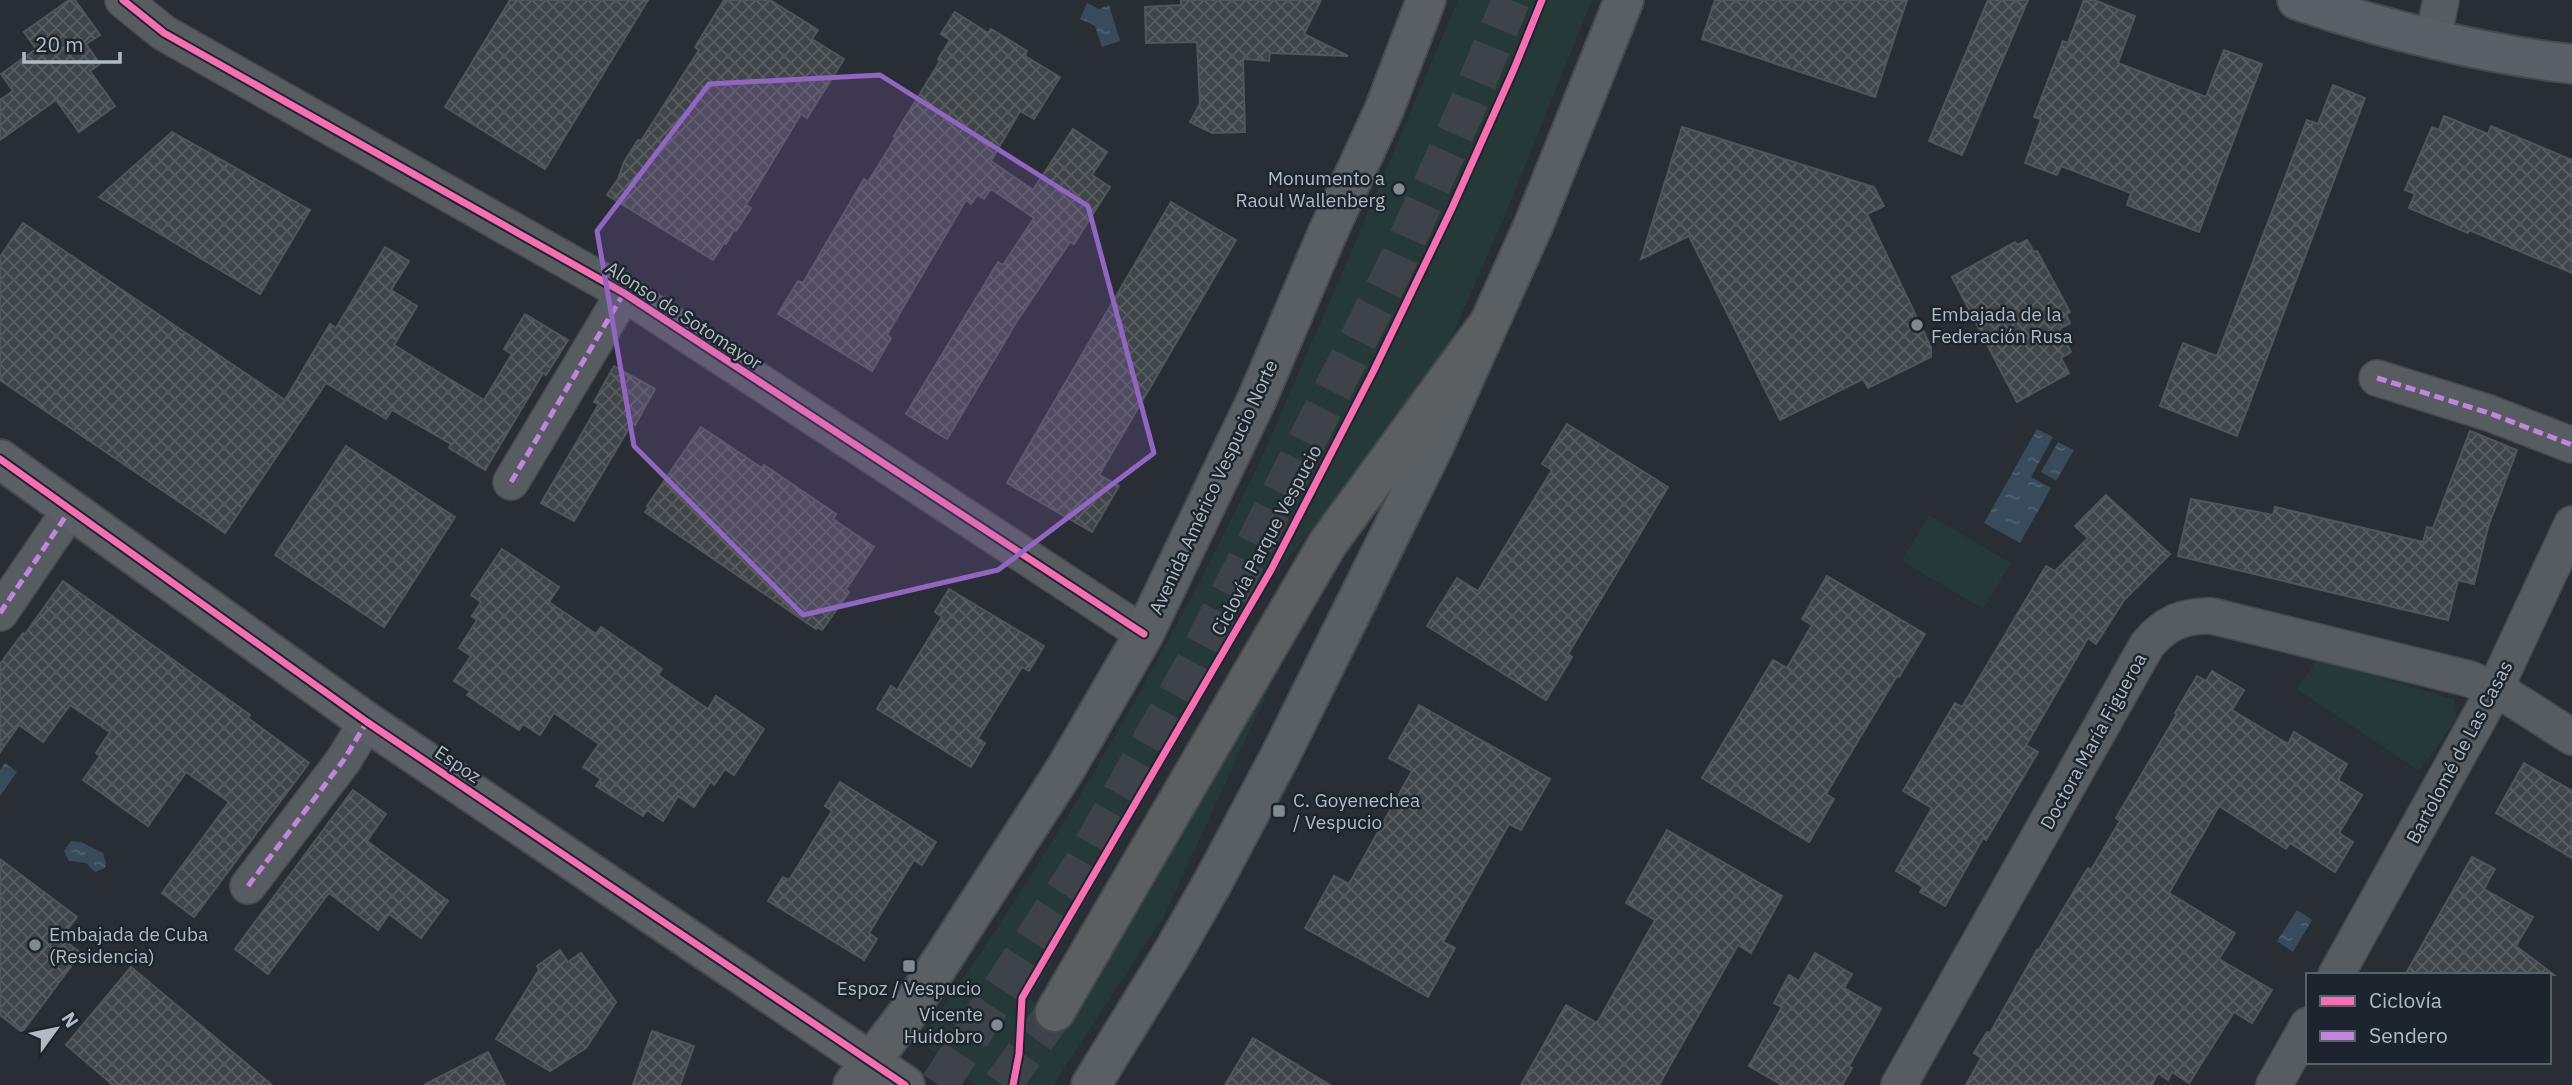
<svg xmlns="http://www.w3.org/2000/svg" width="2572" height="1085" viewBox="0 0 2572 1085" font-family="'IBM Plex Sans',sans-serif">
  <defs>
    <pattern id="water-ripples" width="26" height="14" patternUnits="userSpaceOnUse" patternTransform="scale(1.75)"><rect width="26" height="14" fill="#374b5c"/><path d="M2 4q2-2 4 0t4 0M15 11q2-2 4 0t4 0" fill="none" stroke="#526372"/></pattern>
    <pattern id="building-cross-hatch" width="8" height="8" patternUnits="userSpaceOnUse" patternTransform="scale(1.75)"><rect width="8" height="8" fill="#404549"/><path d="M0 0l8 8M0 8l8-8" fill="none" stroke="#595e62"/></pattern>
  </defs>
  <rect width="100%" height="100%" fill="#282e33"/>
  <g fill="#263939">
    <path d="M1458 0H1592L1503 220 1444 354 1372 456 1272 578 1030 999 1060 1019 1306 609 1164 916 1053 1085H976L923 1044 924 1034C1047 863 1152 679 1246 490 1266 450 1283 408 1301 367 1355 245 1406 122 1458 0Z"/>
    <polygon points="1929,515 2011,563 1983,609 1902,561"/>
    <polygon points="2318,659 2455,700 2456,720 2419,771 2297,689"/>
  </g>
  <g fill="url(#water-ripples)">
    <polygon points="1087,3 1099,9 1109,5 1120,41 1102,47 1095,26 1080,19"/>
    <polygon points="2037,429 2053,437 2031,477 2051,488 2020,543 1984,523"/>
    <polygon points="2058,442 2074,450 2056,481 2041,472"/>
    <polygon points="5,763 17,772 0,796 0,770"/>
    <polygon points="71,841 81,842 103,853 106,863 105,868 95,872 86,863 69,861 64,851"/>
    <polygon points="2297,910 2312,920 2293,952 2277,941"/>
  </g>
  <g fill="url(#building-cross-hatch)" stroke="#50565b" stroke-width="2">
    <polygon points="69,0 75,0 100,35 86,44 100,64 90,71 115,106 79,132 56,100 0,140 0,100 13,91 1,74 36,49 24,32"/>
    <polygon points="510,0 648,0 545,169 445,107"/>
    <polygon points="724,0 770,0 818,30 812,39 844,59 807,118 801,114 746,205 751,208 736,231 734,230 726,244 724,243 713,260 607,195 618,179 624,162 638,140 641,141 699,50 695,47"/>
    <polygon points="1181,0 1321,0 1304,34 1348,56 1270,53 1269,61 1243,59 1245,132 1212,133 1190,122 1200,104 1197,42 1146,43 1145,7 1181,5"/>
    <polygon points="1715,0 1907,0 1875,97 1702,39"/>
    <polygon points="1988,0 2028,0 1962,155 1929,141"/>
    <polygon points="2084,0 2094,0 2135,16 2118,63 2206,97 2224,50 2262,64 2199,232 2127,205 2131,193 2061,166 2057,175 2025,163 2041,119 2034,117 2063,41 2068,43"/>
    <polygon points="955,12 988,33 991,29 1027,51 1025,56 1060,77 1034,119 1020,111 991,161 1033,190 1073,129 1107,152 1092,175 1110,187 1074,244 1070,242 1017,321 947,439 906,414 998,262 1003,265 1034,218 991,189 984,199 977,195 971,204 966,200 887,335 891,338 872,371 778,314 798,281 803,283 864,179 868,182 896,137 894,136 940,61 938,59 950,40 941,34"/>
    <polygon points="2333,85 2365,98 2237,436 2160,406 2183,343 2217,356 2307,120 2318,124"/>
    <polygon points="2444,116 2488,134 2491,126 2572,160 2572,273 2469,230 2468,233 2409,208 2415,194 2405,190 2432,127 2439,130"/>
    <polygon points="1682,127 1874,187 1884,206 1867,214 1931,347 1931,357 1868,388 1863,379 1780,420 1689,236 1641,259"/>
    <polygon points="172,132 310,210 260,294 99,197"/>
    <polygon points="1171,202 1236,240 1099,475 1119,486 1092,532 1007,483"/>
    <polygon points="23,223 285,400 330,324 336,328 385,247 409,261 391,290 417,306 394,345 484,400 512,354 504,349 525,314 568,340 546,375 543,373 485,470 449,448 451,444 392,410 386,419 326,383 225,533 0,380 0,257"/>
    <polygon points="2027,240 2034,252 2037,251 2070,312 2066,315 2070,323 2059,329 2071,352 2061,358 2069,373 2017,402 1952,277 2015,242 2017,245"/>
    <polygon points="614,366 655,389 635,425 632,423 574,521 541,503 599,404 594,402"/>
    <polygon points="1567,424 1668,487 1568,654 1572,657 1546,700 1427,626 1457,578 1478,591 1552,470 1542,464"/>
    <polygon points="701,427 762,468 764,465 836,514 833,519 874,547 846,589 849,592 822,630 817,627 816,629 645,512 649,507 647,506"/>
    <polygon points="2470,431 2517,450 2488,527 2474,584 2458,580 2448,620 2178,556 2191,499 2273,515 2275,507 2423,542 2427,527 2433,528"/>
    <polygon points="346,446 455,517 384,627 275,555"/>
    <polygon points="2106,495 2170,554 2124,600 2096,644 2088,638 2026,745 2038,752 1986,840 1983,838 1945,906 1920,892 1923,887 1896,871 1932,808 1903,791 1955,703 1962,707 2046,566 2055,571 2088,538 2075,526"/>
    <polygon points="502,549 559,587 549,602 596,634 601,627 662,669 658,675 708,709 716,696 764,729 734,775 725,769 714,785 711,781 694,807 678,796 663,821 647,810 643,816 596,786 601,779 583,767 599,744 554,713 540,735 523,724 519,730 467,695 470,691 454,681 471,656 459,648 477,620 472,616 481,602 471,595"/>
    <polygon points="1827,576 1925,634 1899,677 1897,676 1826,794 1834,799 1809,842 1702,778 1773,660 1787,668 1812,625 1802,619"/>
    <polygon points="63,581 250,715 248,718 309,763 194,917 162,893 229,802 186,772 148,826 83,780 100,756 96,753 110,732 70,705 43,742 19,725 0,752 0,664 23,633 25,634"/>
    <polygon points="949,589 1044,646 1029,671 1022,667 978,738 985,743 971,767 877,709 891,686 897,690 942,617 935,612"/>
    <polygon points="2212,671 2244,690 2232,710 2288,744 2294,732 2347,764 2338,780 2362,795 2339,833 2353,842 2335,872 2290,843 2286,849 2219,806 2169,893 2235,933 2219,959 2272,990 2252,1023 2234,1012 2189,1083 2172,1072 2168,1080 2158,1073 2152,1085 1966,1085 1981,1058 1974,1053 1987,1032 1990,1033 2037,950 2038,951 2088,868 2091,870 2120,821 2116,818 2177,714 2175,713 2197,676 2206,681"/>
    <polygon points="1419,705 1550,779 1521,830 1509,824 1443,942 1455,948 1428,997 1305,928 1334,876 1349,884 1412,771 1389,758"/>
    <polygon points="2524,763 2572,791 2572,858 2496,813"/>
    <polygon points="840,782 936,842 922,865 914,860 869,933 877,939 864,960 768,901 783,877 789,880 832,811 825,806"/>
    <polygon points="353,790 386,814 367,841 448,901 421,938 389,914 378,930 329,893 268,974 235,949"/>
    <polygon points="1667,830 1782,896 1751,953 1738,945 1659,1085 1521,1085 1566,1005 1597,1023 1655,920 1626,903"/>
    <polygon points="2472,857 2495,869 2484,889 2533,917 2516,946 2554,975 2405,975"/>
    <polygon points="0,859 77,917 61,938 81,953 22,1032 0,1015"/>
    <polygon points="560,950 568,962 581,953 616,1002 586,1048 550,1071 496,1039 539,970 537,966"/>
    <polygon points="1815,953 1852,974 1844,988 1881,1009 1849,1066 1852,1068 1842,1085 1782,1085 1749,1066 1782,1007 1774,1003 1789,975 1799,981"/>
    <polygon points="131,967 272,1085 113,1085 66,1045"/>
    <polygon points="652,1031 694,1046 680,1085 633,1085"/>
    <polygon points="1253,1038 1330,1085 1225,1085"/>
    <polygon points="488,1052 505,1085 424,1085"/>
  </g>
  <g fill="none" stroke-linecap="round" stroke-linejoin="round">
    <g stroke="#3d4349" stroke-width="38" stroke-dasharray="38 19" stroke-linecap="butt">
      <polyline points="939,1085 1082,865 1193,666 1394,269 1466,109 1511,0"/>
      <polyline points="1002,1085 1055,1012"/>
    </g>
    <defs>
      <g id="street">
        <polyline points="123,0 164,33 624,293 1144,634"/>
        <polyline points="2433,38 2441,0"/>
        <polyline points="2377,378 2489,413 2572,445"/>
        <polyline points="511,482 624,293"/>
        <polyline points="0,613 70,510"/>
        <polyline points="248,886 343,761 367,722"/>
        <polyline points="2336,975 2495,689 2572,524"/>
        <path d="M1899 1085 2147 645C2165 623 2184 615 2212 616L2470 679 2511 698 2572 737"/>
        <polyline points="2274,1085 2308,1025"/>
      </g>
      <g id="secondary">
        <path d="M2297 0C2382 29 2483 54 2572 64"/>
        <polyline points="0,459 367,722 905,1085"/>
      </g>
      <g id="primary">
        <polyline points="853,1085 907,1014 1066,768 1144,634 1257,399 1328,232 1384,110 1426,0"/>
        <polyline points="1091,1085 1173,952 1213,882 1279,758 1433,448 1534,224 1624,0"/>
      </g>
      <polyline id="highway" points="1055,1012 1328,543 1489,323"/>
    </defs>
    <use href="#street" stroke="#464a4e" stroke-width="38"/>
    <use href="#secondary" stroke="#464a4e" stroke-width="42"/>
    <use href="#primary" stroke="#454b50" stroke-width="42"/>
    <use href="#highway" stroke="#454a4f" stroke-width="42"/>
    <use href="#street" stroke="#575c61" stroke-width="35"/>
    <use href="#secondary" stroke="#5b6066" stroke-width="38"/>
    <use href="#primary" stroke="#595f63" stroke-width="38"/>
    <use href="#highway" stroke="#5c5f62" stroke-width="38"/>
    <g stroke="#c483df" stroke-width="5" stroke-dasharray="10 5" stroke-linecap="butt">
      <polyline points="2377,378 2489,413 2572,445"/>
      <polyline points="511,482 624,293"/>
      <polyline points="0,613 70,510"/>
      <polyline points="248,886 343,761 367,722"/>
    </g>
    <defs>
      <g id="cycleway">
        <polyline points="123,0 164,33 624,293 1144,634"/>
        <polyline points="0,459 367,722 905,1085"/>
        <polyline points="1013,1085 1019,1054 1022,998 1271,570 1373,372 1452,208 1514,69 1542,0"/>
      </g>
    </defs>
    <use href="#cycleway" stroke="#1c252d" stroke-width="11"/>
    <use href="#cycleway" stroke="#f96db3" stroke-width="7"/>
  </g>
  <path fill="#9165c1" fill-opacity="0.2" stroke="#9165c1" stroke-width="5" stroke-linejoin="round" d="M880 75 1088 206 1154 453 998 570 803 615 634 446 597 231 709 84Z"/>
  <g fill="#818a91" stroke="#1c252d" stroke-width="2.5">
    <circle cx="1399" cy="189" r="7"/>
    <circle cx="1917" cy="325" r="7"/>
    <rect x="1272" y="804" width="14" height="14" rx="3.5"/>
    <circle cx="35" cy="945" r="7"/>
    <rect x="902" y="959" width="14" height="14" rx="3.5"/>
    <circle cx="997" cy="1025" r="7"/>
  </g>
  <g text-anchor="middle" dominant-baseline="central" stroke-width="5" stroke-linejoin="round" paint-order="stroke">
    <g font-size="19" fill="#b1bbc4" stroke="#1c252d" text-anchor="start">
      <text x="1385" y="178" text-anchor="end">Monumento a<tspan x="1385" dy="22">Raoul Wallenberg</tspan></text>
      <text x="1931" y="314">Embajada de la<tspan x="1931" dy="22">Federación Rusa</tspan></text>
      <text x="1293" y="800">C. Goyenechea<tspan x="1293" dy="22">/ Vespucio</tspan></text>
      <text x="49" y="934">Embajada de Cuba<tspan x="49" dy="22">(Residencia)</tspan></text>
      <text x="909" y="988" text-anchor="middle">Espoz / Vespucio</text>
      <text x="983" y="1014" text-anchor="end">Vicente<tspan x="983" dy="22">Huidobro</tspan></text>
    </g>
    <g font-size="19" fill="#b1bbc4" stroke="#1c252d">
      <text transform="translate(684 315) rotate(33)">Alonso de Sotomayor</text>
      <text transform="translate(1213 487) rotate(-65)">Avenida Américo Vespucio Norte</text>
      <text transform="translate(1266 540) rotate(-62)">Ciclovía Parque Vespucio</text>
      <text transform="translate(2093 741) rotate(-61)">Doctora María Figueroa</text>
      <text transform="translate(2459 752) rotate(-62)">Bartolomé de Las Casas</text>
      <text transform="translate(458 764) rotate(34)">Espoz</text>
    </g>
  </g>
  <rect x="2306" y="973" width="245" height="91" fill="#1c252d" stroke="#586169" stroke-width="2"/>
  <rect x="2320" y="996" width="35" height="10" fill="#f96db3" stroke="#586169" stroke-width="2"/>
  <text x="2369" y="1008" font-size="21" fill="#b1bbc4">Ciclovía</text>
  <rect x="2320" y="1031" width="35" height="10" fill="#c483df" stroke="#586169" stroke-width="2"/>
  <text x="2369" y="1043" font-size="21" fill="#b1bbc4">Sendero</text>
  <g transform="translate(56 1029) rotate(57)" stroke="#1c252d" stroke-width="5" paint-order="stroke">
  <path d="M0-5L12 26L0 18L-12 26Z" fill="#b1bbc4"/>
  <text y="-10" font-size="19" font-weight="bold" text-anchor="middle" fill="#b1bbc4">N</text>
  </g>
  <path d="M24 52v10h96v-10" fill="none" stroke="#b1bbc4" stroke-width="3.5"/>
  <text x="35" y="52" font-size="21" fill="#b1bbc4" stroke="#1c252d" stroke-width="5" paint-order="stroke">20 m</text>
</svg>
